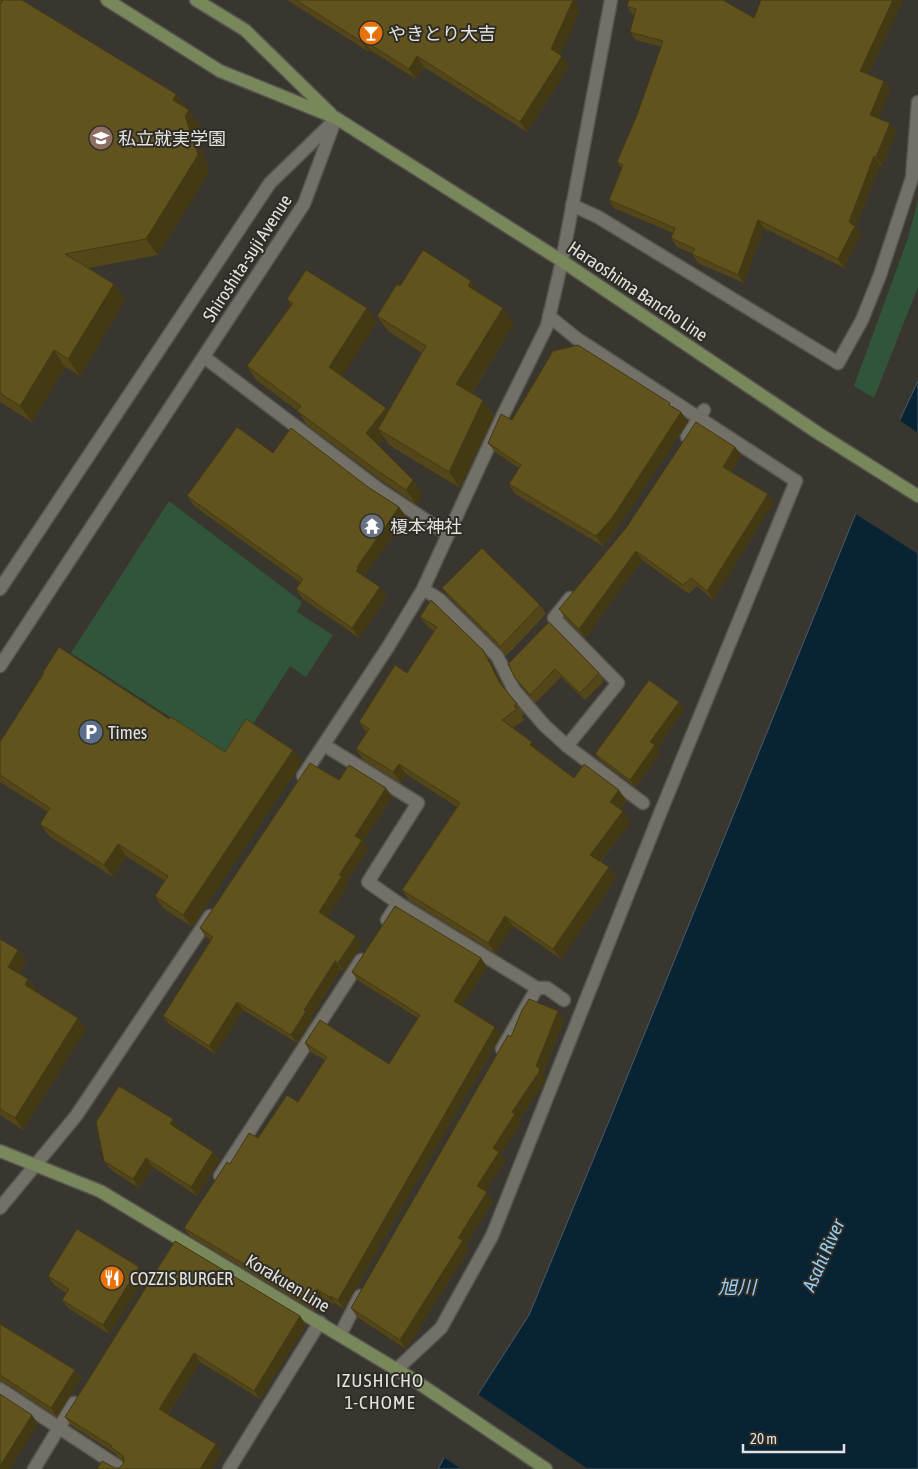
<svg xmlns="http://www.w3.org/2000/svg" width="918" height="1469" viewBox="0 0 918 1469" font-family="'Asap Condensed','Noto Sans JP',sans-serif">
  <rect width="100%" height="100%" fill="#38362f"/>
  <g fill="#31553a">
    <polygon points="918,200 918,287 874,398 854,386 908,238"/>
    <polygon points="169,501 302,602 297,612 333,635 306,677 290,666 232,757 71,653"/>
  </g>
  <polygon fill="#082333" stroke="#4a5c66" points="918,381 918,1469 438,1469 475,1399 529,1315 614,1109 856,513"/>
  <g fill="#38362f">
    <polygon points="898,419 918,433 918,554 854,513"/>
    <polygon points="476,1393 588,1469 461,1469 442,1456"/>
  </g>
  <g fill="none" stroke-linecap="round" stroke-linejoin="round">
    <defs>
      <g id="service">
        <polyline points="572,205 598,217 838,363"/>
        <polyline points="549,316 576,338 796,481"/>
        <polyline points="687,437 704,410"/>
        <polyline points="423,589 439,599 497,656 514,690 544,725 567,746 643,803"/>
        <polyline points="567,746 618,683 554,618 570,598"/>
        <polyline points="398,903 537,988 547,988 564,1000"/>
        <polyline points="502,1049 537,988"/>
        <polyline points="340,1335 360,1296"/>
      </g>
      <g id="minor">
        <polyline points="204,357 380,490 447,534"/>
        <polyline points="838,363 862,320 880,275 912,178 918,102"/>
        <polyline points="324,745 418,803 368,882 398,903 387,920"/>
        <polyline points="220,1176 361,960"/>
        <polyline points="397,1369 441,1328 492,1236 659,816 796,481"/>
        <polyline points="0,1389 122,1469"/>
        <polyline points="34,1469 74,1403"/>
        <polyline points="229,1469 320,1322"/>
      </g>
      <g id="tertiary">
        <polyline points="0,589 270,183 333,122"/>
        <polyline points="0,666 304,204 336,118"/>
        <polyline points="303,776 388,647 423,589 504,413 547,326 562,261 611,0"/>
        <polyline points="0,1208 76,1116 210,916"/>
      </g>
      <g id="secondary">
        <polyline points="107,0 220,71 336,118 562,261 818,433 918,496"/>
        <polyline points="196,0 245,30 331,114"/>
        <polyline points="0,1151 100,1191 414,1380 546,1469"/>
      </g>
    </defs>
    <use href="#service" stroke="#56554f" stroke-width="15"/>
    <use href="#minor" stroke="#56554f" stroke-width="15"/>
    <use href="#tertiary" stroke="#56554f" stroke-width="15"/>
    <use href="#secondary" stroke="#56554f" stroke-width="15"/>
    <use href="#service" stroke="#737068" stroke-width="12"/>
    <use href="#minor" stroke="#737068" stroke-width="12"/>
    <use href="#tertiary" stroke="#737068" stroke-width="12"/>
    <use href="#secondary" stroke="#79885a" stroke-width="12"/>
  </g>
  <g fill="#534719">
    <polygon points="0,0 176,94 200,126 196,132 209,172 158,255 89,268 114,284 125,300 80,376 65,367 32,422 0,402"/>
    <polygon points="287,0 572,0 580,11 560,55 569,66 527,132 424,67 416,79 370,50 369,52"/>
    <polygon points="761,0 903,0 868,75 884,81 890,90 878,118 890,123 896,132 882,166 880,165 856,227 861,234 844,268 764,228 744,283 698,263 692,254 693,254 677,247 671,238 673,233 614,208 609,200 622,169 617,162 637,115 661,47 636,40 630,32 635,15 633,15 627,6 754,18"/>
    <polygon points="400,286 481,294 514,323 472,393 494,416 460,488 389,445 384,437 378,445 423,494 416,504 385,483 307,425 298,411 256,380 247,366 291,305 287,299 377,322 342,376 388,412 422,353 388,331 377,316"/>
    <polygon points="672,406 681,412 688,422 618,527 603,546 515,494 509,484 519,468 495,452 488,443 512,420"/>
    <polygon points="735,447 741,455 731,472 774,502 713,600 697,586 689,594 642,560 585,638 565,618 559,609"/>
    <polygon points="273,453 368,487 399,507 406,517 364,577 387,597 359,638 303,599 296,589 301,583 194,506 187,496"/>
    <polygon points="442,588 540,605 546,614 506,656 500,648 449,597"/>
    <polygon points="420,617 490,661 505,690 517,704 524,714 522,717 524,720 513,728 538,750 574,778 626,800 620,809 623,811 631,822 600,862 616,878 561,959 513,926 495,953 409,900 402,890 457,807 406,774 401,783 363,760 356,749 366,732 359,722 407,673 434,631 428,627"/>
    <polygon points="508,664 599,673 604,681 585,700 561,677 535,703 521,685 515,678"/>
    <polygon points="43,672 169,719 225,752 302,762 192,927 163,908 155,896 165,881 126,856 113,877 49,836 40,824 48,812 0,782 0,742 44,674"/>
    <polygon points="679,702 684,709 657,748 660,753 636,787 601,761 595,754"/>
    <polygon points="339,780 392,796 363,842 368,849 346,882 348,885 327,917 362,944 344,971 341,969 311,1017 312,1019 297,1043 243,1010 215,1054 169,1024 163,1016 211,940 205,936 200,928"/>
    <polygon points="0,939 18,950 26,961 19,974 28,979 36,991 86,1029 23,1130 0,1115"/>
    <polygon points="481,958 487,967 462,1006 501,1035 344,1309 336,1304 335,1305 323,1298 315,1311 190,1236 184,1228 230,1164 298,1102 325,1060 310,1052 305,1043 389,1064 418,1018 357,980 352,972"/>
    <polygon points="558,1011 564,1020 543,1073 546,1078 545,1081 519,1120 521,1123 500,1155 505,1161 485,1191 493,1201 466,1245 469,1249 406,1349 357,1317 351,1308 511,1037"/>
    <polygon points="179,1128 178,1130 213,1152 219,1161 197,1196 153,1167 139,1188 111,1170 104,1161"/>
    <polygon points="175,1241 300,1316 306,1325 260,1399 200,1362 168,1414 216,1444 222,1452 211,1469 97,1469 102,1461 115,1468 119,1468 123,1464 124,1461 117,1456 115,1453 71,1425 65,1417"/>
    <polygon points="48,1276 146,1276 109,1334 68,1308 62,1300 66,1293 54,1285"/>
    <polygon points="0,1324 81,1378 57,1417 4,1382 0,1382"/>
  </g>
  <g fill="#433a14">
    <polygon points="573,0 580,11 558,60 551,49"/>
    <polygon points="893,0 903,0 866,79 860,71"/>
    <polygon points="363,40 370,50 369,52 362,42"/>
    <polygon points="417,56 424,67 416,79 409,69"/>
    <polygon points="562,56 569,66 527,132 520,122"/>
    <polygon points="884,81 890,90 876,123 870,115"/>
    <polygon points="176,94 188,110 173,100"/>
    <polygon points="189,110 200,126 196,132 209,172 158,255 146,239 185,116"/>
    <polygon points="890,123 896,132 882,166 876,157"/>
    <polygon points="874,156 880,165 856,227 861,234 844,268 838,259 849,222"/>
    <polygon points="758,220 764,228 744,283 738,275"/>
    <polygon points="471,281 482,296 468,286"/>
    <polygon points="114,284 125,300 80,376 68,359"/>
    <polygon points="367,308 377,322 339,381 329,367"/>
    <polygon points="503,308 514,323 467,400 456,384"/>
    <polygon points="54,350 65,367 32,422 20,406"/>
    <polygon points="483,400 494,416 460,488 449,472"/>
    <polygon points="386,408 395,422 378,429 384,437 376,447 366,433"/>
    <polygon points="681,412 688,422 618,527 603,546 596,536"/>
    <polygon points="735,447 741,455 729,475 723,467"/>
    <polygon points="413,480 423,494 416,504 406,490"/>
    <polygon points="768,494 774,502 713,600 707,591"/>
    <polygon points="399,507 406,517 364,577 356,571 357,567"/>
    <polygon points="636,551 642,560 585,638 579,629"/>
    <polygon points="380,587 387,597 359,638 352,628"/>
    <polygon points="483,650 490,661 507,694 500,683"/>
    <polygon points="679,702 684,709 657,748 660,753 636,787 630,780 650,742"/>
    <polygon points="532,742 539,752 530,745"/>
    <polygon points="293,750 302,762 192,927 183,915"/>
    <polygon points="399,764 406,774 401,783 393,772"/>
    <polygon points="386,788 392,796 363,842 368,849 346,882 348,885 325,921 319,912 339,875 355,836"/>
    <polygon points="619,790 626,800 618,812 610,802"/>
    <polygon points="623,811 631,822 597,865 590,855"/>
    <polygon points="118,844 126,856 113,877 104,865"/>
    <polygon points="609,867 616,878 561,959 553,949"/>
    <polygon points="505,916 513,926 495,953 488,943"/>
    <polygon points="356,936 362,944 344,971 338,963"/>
    <polygon points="18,950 26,961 16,978 8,967"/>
    <polygon points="481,958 487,967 460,1009 454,1001"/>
    <polygon points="335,961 341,969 311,1017 312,1019 297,1043 291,1035 304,1010"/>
    <polygon points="28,979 36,991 33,996 25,985"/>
    <polygon points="237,1002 243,1010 215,1054 209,1046"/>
    <polygon points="558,1011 564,1020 543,1073 546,1078 545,1081 519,1120 521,1123 500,1155 505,1161 483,1195 477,1186 493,1148 512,1112 536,1066"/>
    <polygon points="78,1018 86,1029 23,1130 15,1118"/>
    <polygon points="495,1027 501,1035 344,1309 338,1300"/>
    <polygon points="173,1119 179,1128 176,1133 170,1124"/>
    <polygon points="213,1152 219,1161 197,1196 191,1187"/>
    <polygon points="146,1158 153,1167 139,1188 133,1179"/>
    <polygon points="487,1192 493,1201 466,1245 469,1249 406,1349 400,1340 458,1238"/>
    <polygon points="139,1267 146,1276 109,1334 103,1325"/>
    <polygon points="317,1289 323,1298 315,1311 309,1303"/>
    <polygon points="330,1296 336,1304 335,1305 329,1297"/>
    <polygon points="300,1316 306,1325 260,1399 254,1391"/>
    <polygon points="194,1353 200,1362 165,1418 159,1409"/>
    <polygon points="75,1370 81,1378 57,1417 51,1408"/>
    <polygon points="32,1415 38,1424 10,1469 0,1469 0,1466"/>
    <polygon points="216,1444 222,1452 211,1469 200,1469"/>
  </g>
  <g fill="#60531d" stroke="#433a14">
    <polygon points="3,0 22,0 176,94 173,100 189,110 185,116 198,155 146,239 65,254 114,284 68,359 54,350 20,406 0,393 0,4"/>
    <polygon points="296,0 573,0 551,49 562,56 520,122 417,56 409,69 363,40 362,42"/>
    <polygon points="629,0 723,0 754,18 761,0 893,0 860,71 884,81 870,115 890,123 876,157 874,156 849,222 855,226 838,259 758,220 738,275 692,254 695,249 671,238 675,228 609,200 623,165 617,162 637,115 663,41 630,32 636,9 627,6"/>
    <polygon points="423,250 471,281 468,286 503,308 456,384 483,400 449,472 378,429 426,346 377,316 397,284 400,286"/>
    <polygon points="306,270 367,308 329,367 386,408 366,433 413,480 406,490 375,469 297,411 301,406 247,366 293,303 287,299"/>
    <polygon points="578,345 670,403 669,405 681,412 612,518 596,536 509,484 521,465 488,443 501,414 512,420 553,351"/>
    <polygon points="696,422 735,447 723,467 768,494 707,591 691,578 683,585 636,551 579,629 559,609 626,528"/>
    <polygon points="237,427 273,453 291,428 368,487 399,507 357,567 358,569 356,571 380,587 352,628 296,589 303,579 187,496"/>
    <polygon points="482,548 540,605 500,647 496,641 442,588"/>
    <polygon points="431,600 483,650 500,683 517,704 514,706 517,709 502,720 532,742 530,745 574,778 584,764 619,790 610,802 623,811 590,855 609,867 553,949 505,916 488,943 402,890 460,803 399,764 393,772 356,749 369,729 359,722 395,665 407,673 437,627 420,617"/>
    <polygon points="549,622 599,673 580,693 555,669 530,695 515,678 508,664"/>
    <polygon points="59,647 169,719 171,717 225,752 246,719 293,750 183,915 155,896 168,876 118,844 104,865 40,824 50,808 0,775 0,742 44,673 43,672"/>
    <polygon points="649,680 679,702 650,742 655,745 630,780 595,754"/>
    <polygon points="310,763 339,780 349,765 386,788 355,836 362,840 339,875 342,876 319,912 356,936 338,963 335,961 304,1010 306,1011 291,1035 237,1002 209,1046 163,1016 213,937 200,928"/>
    <polygon points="395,906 481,958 454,1001 495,1027 338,1300 330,1296 329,1297 317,1289 309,1303 184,1228 227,1162 230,1164 249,1133 258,1138 287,1095 298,1102 327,1057 305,1043 320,1020 389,1064 420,1015 352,972"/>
    <polygon points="0,939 18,950 8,967 28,979 25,985 78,1018 15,1118 0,1109"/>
    <polygon points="529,999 558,1011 536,1066 540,1069 539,1072 512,1112 515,1114 493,1148 499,1152 477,1186 487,1192 458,1238 463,1240 400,1340 351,1308 508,1035 511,1037 522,1010"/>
    <polygon points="119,1086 173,1119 170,1124 213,1152 191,1187 146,1158 133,1179 104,1161 96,1122"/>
    <polygon points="77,1229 139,1267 103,1325 62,1300 69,1289 48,1276"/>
    <polygon points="175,1241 300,1316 254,1391 194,1353 159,1409 216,1444 200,1469 97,1469 102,1461 115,1468 119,1468 123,1464 124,1460 123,1456 111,1447 112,1446 65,1417"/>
    <polygon points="0,1324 75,1370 51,1408 0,1375"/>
    <polygon points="0,1394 32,1415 0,1466"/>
  </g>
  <defs>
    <symbol id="bar-disc" viewBox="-11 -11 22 22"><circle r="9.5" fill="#e8710a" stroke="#2e2c25"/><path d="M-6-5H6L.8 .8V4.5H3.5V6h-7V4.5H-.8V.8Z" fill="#fff"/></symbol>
    <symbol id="school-disc" viewBox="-11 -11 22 22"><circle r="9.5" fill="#8d6e63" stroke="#2e2c25"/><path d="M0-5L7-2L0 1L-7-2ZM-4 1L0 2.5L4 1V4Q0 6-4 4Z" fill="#fff"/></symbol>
    <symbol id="temple-disc" viewBox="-11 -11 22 22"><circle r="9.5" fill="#6b7280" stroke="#2e2c25"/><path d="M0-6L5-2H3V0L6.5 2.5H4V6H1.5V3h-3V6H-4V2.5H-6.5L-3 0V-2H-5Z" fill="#fff"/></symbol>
    <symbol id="parking-disc" viewBox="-11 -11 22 22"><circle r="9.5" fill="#5c6f8a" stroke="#2e2c25"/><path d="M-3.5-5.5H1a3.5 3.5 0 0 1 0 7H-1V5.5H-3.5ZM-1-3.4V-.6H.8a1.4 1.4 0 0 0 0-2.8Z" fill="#fff"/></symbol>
    <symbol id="restaurant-disc" viewBox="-11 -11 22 22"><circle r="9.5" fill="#e8710a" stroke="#2e2c25"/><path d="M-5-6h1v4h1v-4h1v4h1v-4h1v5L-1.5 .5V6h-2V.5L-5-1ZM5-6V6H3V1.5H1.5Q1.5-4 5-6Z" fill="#fff"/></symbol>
  </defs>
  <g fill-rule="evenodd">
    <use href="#bar-disc" x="357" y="19" width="28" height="28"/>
    <use href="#school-disc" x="87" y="124" width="28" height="28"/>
    <use href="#temple-disc" x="358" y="512" width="28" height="28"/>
    <use href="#parking-disc" x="77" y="718" width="28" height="28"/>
    <use href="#restaurant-disc" x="98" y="1264" width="28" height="28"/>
  </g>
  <g text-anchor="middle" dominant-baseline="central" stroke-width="4" stroke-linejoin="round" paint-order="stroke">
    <g font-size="18" fill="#e4e2de" stroke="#2e2c25" text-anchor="start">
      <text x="388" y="33">やきとり大吉</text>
      <text x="118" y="138">私立就実学園</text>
      <text x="390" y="526">榎本神社</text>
      <text x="108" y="732">Times</text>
      <text x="130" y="1278">COZZIS BURGER</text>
    </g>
    <g font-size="18" fill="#e4e2de" stroke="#2e2c25">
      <text transform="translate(247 258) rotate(-57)">Shiroshita-suji Avenue</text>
      <text transform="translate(638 291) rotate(34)">Haraoshima Bancho Line</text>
      <text transform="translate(288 1283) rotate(31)">Korakuen Line</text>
    </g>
    <g font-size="19" font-style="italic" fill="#92cef6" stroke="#2e2c25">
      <text transform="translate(823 1255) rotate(-66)">Asahi River</text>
      <text x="737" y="1287">旭川</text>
    </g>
    <g font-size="19" letter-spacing="1" fill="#e4e2de" stroke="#2e2c25">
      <text x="380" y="1380">IZUSHICHO<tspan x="380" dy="22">1-CHOME</tspan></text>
    </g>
  </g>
  <path d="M743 1444v8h101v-8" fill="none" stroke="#e4e2de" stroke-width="2.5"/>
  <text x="750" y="1444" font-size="15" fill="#e4e2de" stroke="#2e2c25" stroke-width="4" paint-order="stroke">20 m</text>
</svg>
